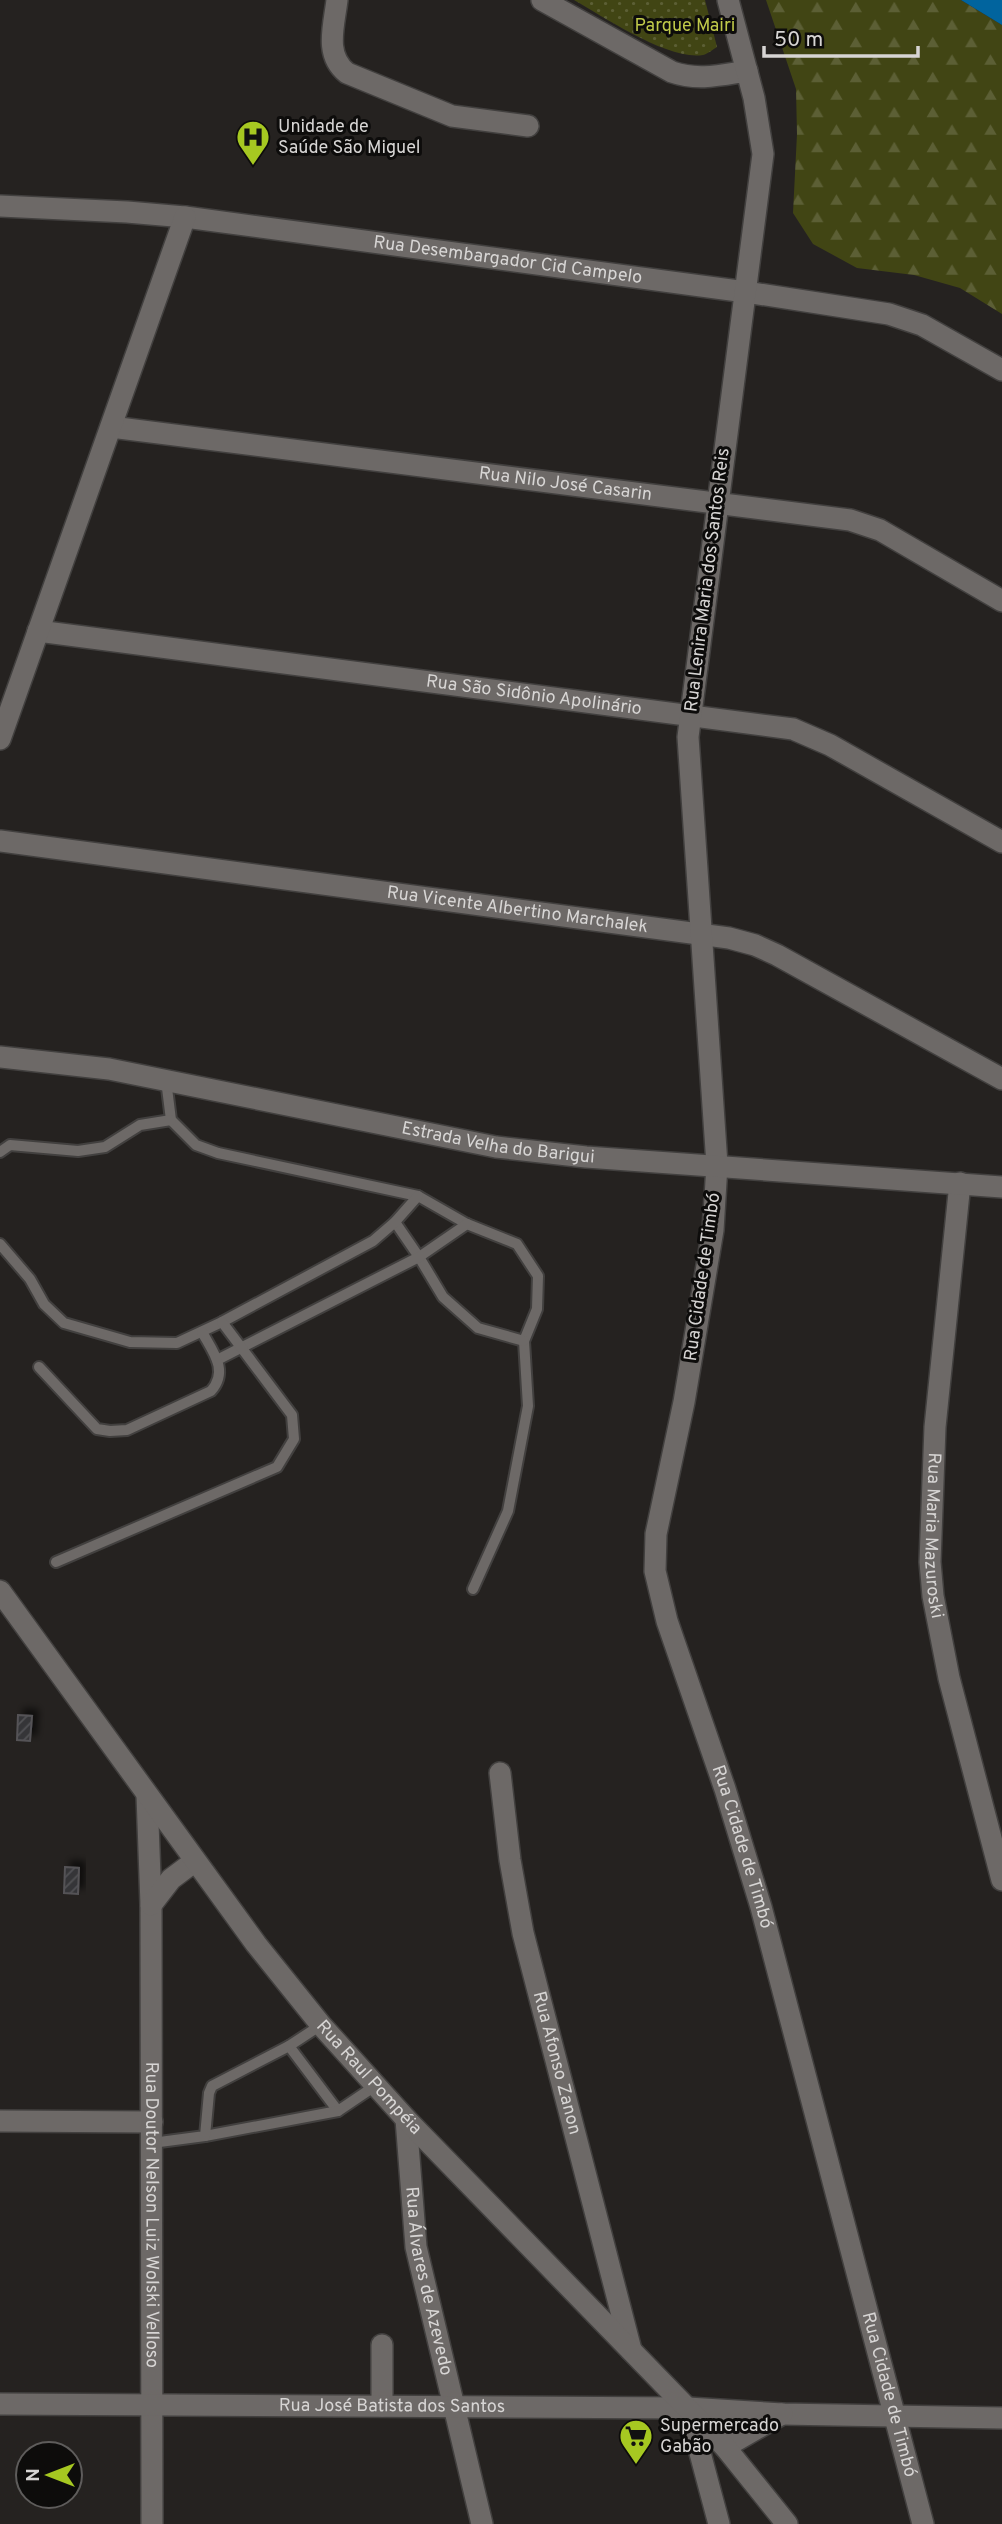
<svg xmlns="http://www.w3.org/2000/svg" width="1002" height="2524" viewBox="0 0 1002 2524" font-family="Overpass,sans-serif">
  <defs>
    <pattern id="grass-dots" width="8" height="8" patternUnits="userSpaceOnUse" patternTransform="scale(1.75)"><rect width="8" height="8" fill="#414514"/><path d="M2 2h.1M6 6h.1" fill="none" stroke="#5c5f35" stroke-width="1.8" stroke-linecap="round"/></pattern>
    <pattern id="forest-firs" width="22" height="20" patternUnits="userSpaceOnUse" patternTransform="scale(1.75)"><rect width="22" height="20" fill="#414514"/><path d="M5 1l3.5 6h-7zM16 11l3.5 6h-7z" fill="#5c5f35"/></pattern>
    <pattern id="building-hatch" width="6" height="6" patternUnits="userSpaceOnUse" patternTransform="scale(1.75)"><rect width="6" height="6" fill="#363639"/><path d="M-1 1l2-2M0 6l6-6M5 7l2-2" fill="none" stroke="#525255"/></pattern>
    <filter id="shadow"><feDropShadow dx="6" dy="-6" stdDeviation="3.5" flood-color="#0009"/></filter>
  </defs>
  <rect width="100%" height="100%" fill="#252220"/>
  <path fill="url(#grass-dots)" d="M574 0H705L717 47C713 49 708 54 703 55 669 61 604 17 574 0Z"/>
  <polygon fill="url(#forest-firs)" points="766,0 961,0 1002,25 1002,314 960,288 914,275 857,268 813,244 793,213 797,134 796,89"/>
  <polygon fill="#01649e" points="961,0 1002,0 1002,25"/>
  <g fill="url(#building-hatch)" stroke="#545357" stroke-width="2" filter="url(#shadow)">
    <polygon points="18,1715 32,1716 30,1741 17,1740"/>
    <polygon points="65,1867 79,1868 78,1894 64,1893"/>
  </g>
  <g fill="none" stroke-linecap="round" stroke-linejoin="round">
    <defs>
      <g id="lane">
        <polyline points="166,1080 171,1120 196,1145 218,1153 418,1196 467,1224 517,1244 538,1276 537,1309 524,1341 528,1406 508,1511 473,1589"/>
        <polyline points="0,1152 10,1145 78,1151 105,1147 140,1125 171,1120"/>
        <polyline points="395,1222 419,1257 443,1297 478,1328 524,1341"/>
        <polyline points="0,1244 30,1279 44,1304 64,1323 130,1342 177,1343 222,1322 373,1241 395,1222 418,1196"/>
        <polyline points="217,1360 419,1257 467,1224"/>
        <path d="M39 1367 97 1429 110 1431 127 1430 211 1391C229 1371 213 1352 202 1332"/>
        <polyline points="56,1562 277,1467 294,1439 292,1415 222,1322"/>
        <polyline points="289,2046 338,2111 375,2086"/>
        <polyline points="205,2136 338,2111"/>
        <polyline points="152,2143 205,2136 209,2093 212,2086 289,2046 321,2025"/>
      </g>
      <g id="street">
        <path d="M337 0C334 26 324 55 347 73L452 116 528 126"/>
        <path d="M542 0 672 72C698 81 721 75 747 71"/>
        <path id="s1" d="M0 206 127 212 185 217 746 292 889 314 922 325 1002 370"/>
        <path id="s2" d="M111 427 850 520 880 530 1002 601"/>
        <path id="s3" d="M38 631 793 729 830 745 1002 842"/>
        <polyline points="0,739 185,217"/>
        <path id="s4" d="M0 841 729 938 755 945 777 955 1002 1079"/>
        <path id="s5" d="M960 1183 935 1427 930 1562 933 1596 949 1678 1002 1880"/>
        <path id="s6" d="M500 1773 510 1860 523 1933 631 2350"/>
        <path id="s7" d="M147 1795 151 1905 152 2524"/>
        <polyline points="151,1905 171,1879 195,1861"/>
        <path id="s8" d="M406 2119 416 2247 482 2524"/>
        <polyline points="0,2121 152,2122"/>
        <polyline points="382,2345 382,2406"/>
        <path id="s9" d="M0 2404 688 2408 782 2414 1002 2418"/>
        <polyline points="688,2408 719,2524"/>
        <polyline points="725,2447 782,2414"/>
      </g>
      <g id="secondary">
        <path id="s10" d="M728 0 754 98 763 154 688 737 717 1165 713 1230 684 1402 656 1534 655 1571 667 1621 725 1789 761 1907 923 2524"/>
        <path id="s11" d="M0 1057 109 1069 496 1147 586 1157 1002 1187"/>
        <path id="s12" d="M0 1591 256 1944 321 2025 406 2119 725 2447 787 2524"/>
      </g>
    </defs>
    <use href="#lane" stroke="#42403f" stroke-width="14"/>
    <use href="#street" stroke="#42403f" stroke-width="24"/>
    <use href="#secondary" stroke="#42403f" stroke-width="24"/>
    <use href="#lane" stroke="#6d6967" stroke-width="10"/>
    <use href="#street" stroke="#6d6967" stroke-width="21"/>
    <use href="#secondary" stroke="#6d6967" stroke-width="21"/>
  </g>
  <defs>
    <symbol id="hospital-pin" viewBox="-11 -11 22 30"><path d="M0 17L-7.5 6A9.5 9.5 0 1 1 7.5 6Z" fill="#a6c821" stroke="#0d0c0b"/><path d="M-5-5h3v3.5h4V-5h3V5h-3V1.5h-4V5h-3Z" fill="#111"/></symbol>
    <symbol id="supermarket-pin" viewBox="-11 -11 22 30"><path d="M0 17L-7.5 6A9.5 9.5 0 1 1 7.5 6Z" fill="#a6c821" stroke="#0d0c0b"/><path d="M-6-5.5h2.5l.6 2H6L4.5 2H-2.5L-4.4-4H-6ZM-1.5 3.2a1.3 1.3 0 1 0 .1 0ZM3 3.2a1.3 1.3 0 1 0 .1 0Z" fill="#111"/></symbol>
  </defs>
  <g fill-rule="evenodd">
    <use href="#hospital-pin" x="234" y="118" width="38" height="52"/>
    <use href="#supermarket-pin" x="617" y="2417" width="38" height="52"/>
  </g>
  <g text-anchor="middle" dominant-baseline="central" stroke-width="6" stroke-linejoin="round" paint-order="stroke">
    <g font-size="18" fill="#c0ca4a" stroke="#0d0c0b">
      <text x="685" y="26">Parque Mairi</text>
    </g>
    <g font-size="18" fill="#d7d5d4" stroke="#0d0c0b" text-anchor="start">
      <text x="278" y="127">Unidade de<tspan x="278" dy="21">Saúde São Miguel</tspan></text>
      <text x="660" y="2426">Supermercado<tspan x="660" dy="21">Gabão</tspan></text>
    </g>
    <g font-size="18" fill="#d7d5d4" stroke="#0d0c0b">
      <text stroke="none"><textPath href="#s1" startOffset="511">Rua Desembargador Cid Campelo</textPath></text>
      <text stroke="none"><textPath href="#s2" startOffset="458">Rua Nilo José Casarin</textPath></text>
      <text transform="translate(708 580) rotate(-83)">Rua Lenira Maria dos Santos Reis</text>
      <text stroke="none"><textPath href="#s3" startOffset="500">Rua São Sidônio Apolinário</textPath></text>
      <text stroke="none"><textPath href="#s4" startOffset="522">Rua Vicente Albertino Marchalek</textPath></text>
      <text stroke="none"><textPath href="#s11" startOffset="506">Estrada Velha do Barigui</textPath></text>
      <text transform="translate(703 1277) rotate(-82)">Rua Cidade de Timbó</text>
      <text stroke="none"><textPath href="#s5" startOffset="354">Rua Maria Mazuroski</textPath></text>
      <text stroke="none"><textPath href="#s10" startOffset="1876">Rua Cidade de Timbó</textPath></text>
      <text stroke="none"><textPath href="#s6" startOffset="296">Rua Afonso Zanon</textPath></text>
      <text stroke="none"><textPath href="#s12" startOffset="611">Rua Raul Pompéia</textPath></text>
      <text stroke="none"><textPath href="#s7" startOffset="420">Rua Doutor Nelson Luiz Wolski Velloso</textPath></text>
      <text stroke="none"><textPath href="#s8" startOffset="164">Rua Álvares de Azevedo</textPath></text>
      <text stroke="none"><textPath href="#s10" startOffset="2443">Rua Cidade de Timbó</textPath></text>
      <text stroke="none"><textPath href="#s9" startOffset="392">Rua José Batista dos Santos</textPath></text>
    </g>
  </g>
  <g transform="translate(49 2475) rotate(270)"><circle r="33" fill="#0d0c0b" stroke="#5e5c5b" stroke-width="2"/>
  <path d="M0-5L12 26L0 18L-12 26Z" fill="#a6c821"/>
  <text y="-10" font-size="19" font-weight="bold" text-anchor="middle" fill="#d7d5d4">N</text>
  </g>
  <path d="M764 46v10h154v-10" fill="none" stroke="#d7d5d4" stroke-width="3.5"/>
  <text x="774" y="46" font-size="21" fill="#d7d5d4" stroke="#0d0c0b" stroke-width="5" paint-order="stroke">50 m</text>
</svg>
